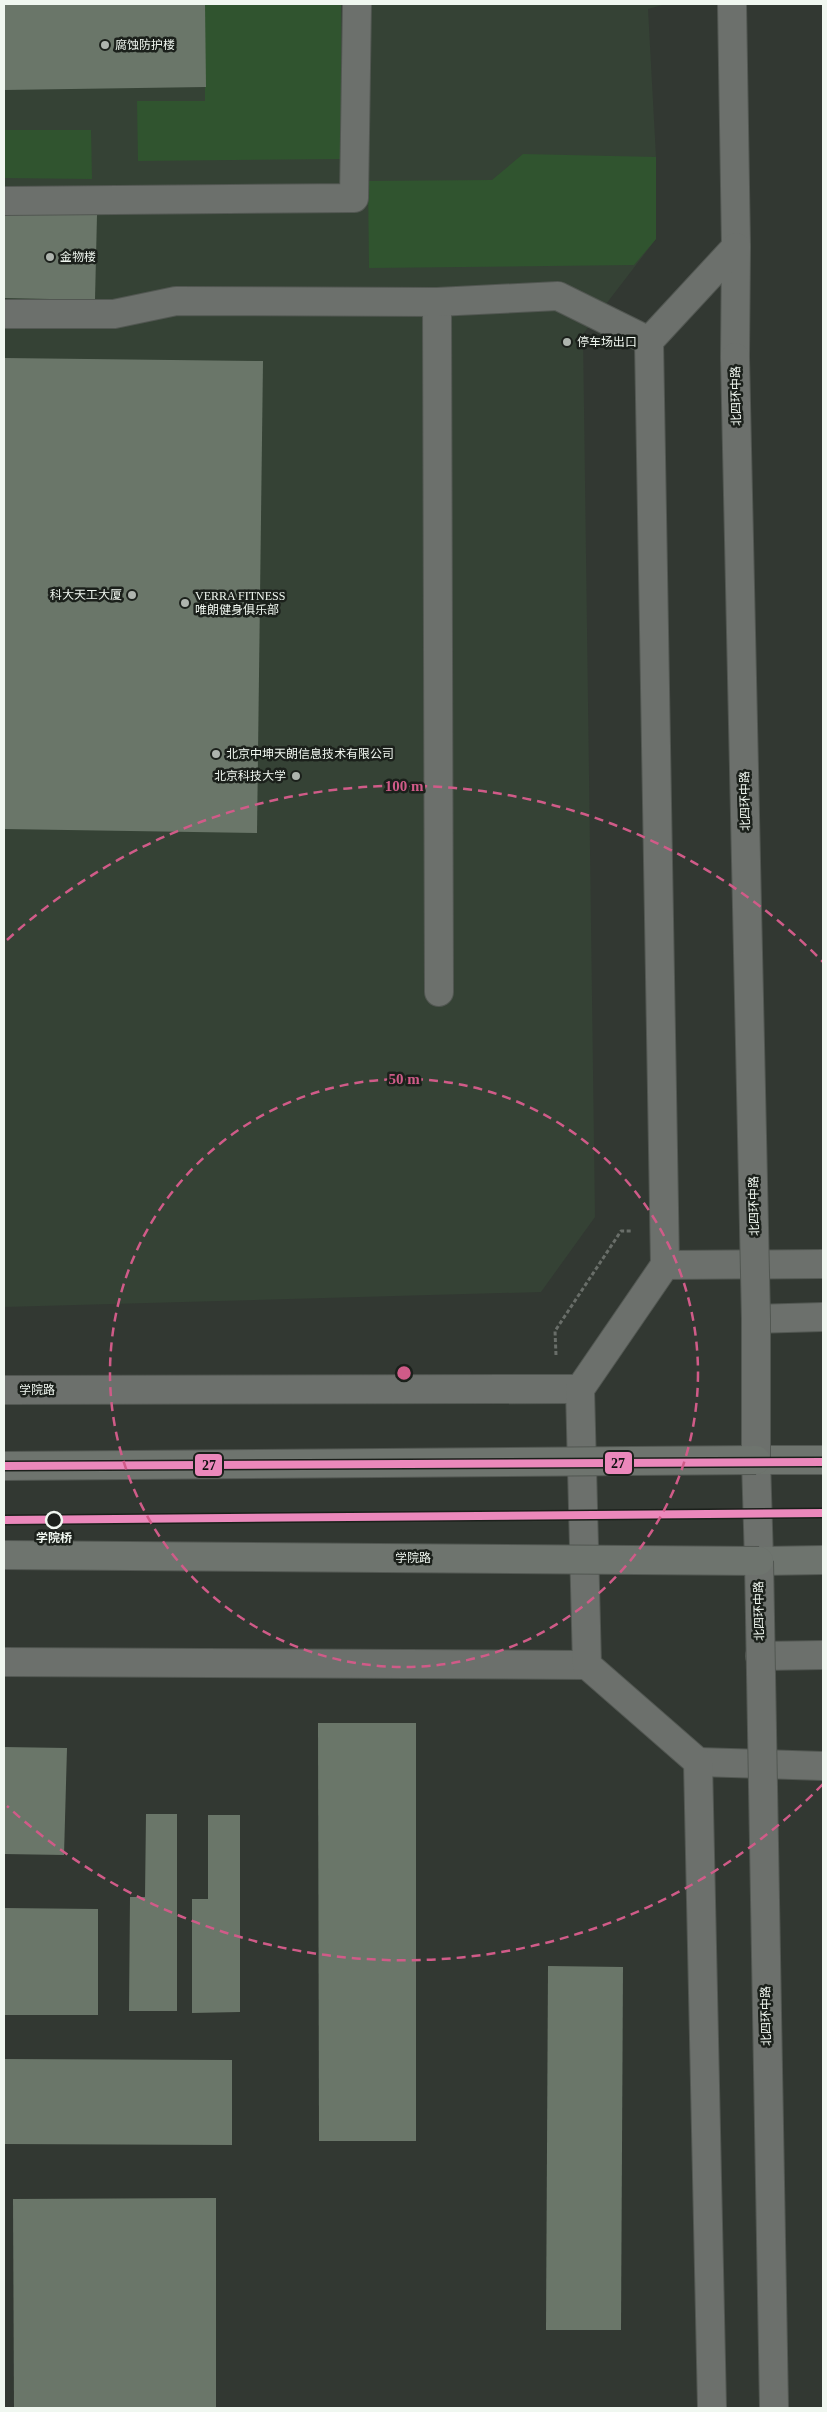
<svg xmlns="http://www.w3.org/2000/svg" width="827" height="2412" viewBox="0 0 827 2412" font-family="'Times New Roman','Noto Sans SC',serif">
  <rect width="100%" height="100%" fill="#323832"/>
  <polygon fill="#354235" points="4,4 666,4 648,9 656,157 656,239 583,334 595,1217 541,1292 4,1307"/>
  <g fill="#30542f">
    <polygon points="205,4 341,4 342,159 138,161 137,101 205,101"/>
    <polygon points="4,130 91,130 92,179 4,178"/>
    <polygon points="523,154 656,157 656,239 634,265 369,268 368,181 492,180"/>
  </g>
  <g fill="#6a7669">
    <polygon points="4,4 205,4 206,87 4,90"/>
    <polygon points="4,213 97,215 95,300 4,298"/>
    <polygon points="4,358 263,361 257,833 4,829"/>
    <polygon points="318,1723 416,1723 416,2141 319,2141"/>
    <polygon points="4,1747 67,1748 64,1855 4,1854"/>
    <polygon points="146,1814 177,1814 177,2011 129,2011 130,1897 145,1897"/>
    <polygon points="208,1815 240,1815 240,2012 192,2013 192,1899 208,1899"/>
    <polygon points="4,1908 98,1909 98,2015 4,2015"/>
    <polygon points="548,1966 623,1967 621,2330 546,2330"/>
    <polygon points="4,2059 232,2060 232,2145 4,2144"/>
    <polygon points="216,2198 216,2408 14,2408 13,2199"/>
  </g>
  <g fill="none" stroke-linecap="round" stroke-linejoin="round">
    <defs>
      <g id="minor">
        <polyline points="732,4 736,247 735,357"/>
        <polyline points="4,201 354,198 357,4"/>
        <polyline points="437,302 439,992"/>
        <polyline points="4,314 114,314 176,301 437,302 558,296 649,341"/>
        <polyline points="665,1265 823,1264"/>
        <polyline points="756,1319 823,1317"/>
        <polyline points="4,1390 580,1389"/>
        <polyline points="756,1460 759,1561"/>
        <polyline points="760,1656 823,1655"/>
        <polyline points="4,1662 587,1665"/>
        <polyline points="698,1762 823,1766"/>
        <polyline points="712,2408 698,1762 587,1665 580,1389 665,1265 649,341 736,247"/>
      </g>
      <g id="major">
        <polyline points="756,1460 823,1460"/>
        <polyline points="759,1561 823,1560"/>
      </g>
    </defs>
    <use href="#minor" stroke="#525752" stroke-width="30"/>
    <use href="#major" stroke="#525752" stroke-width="30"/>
    <polyline stroke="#696e69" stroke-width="3" stroke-dasharray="4 2.5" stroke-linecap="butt" points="556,1355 555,1331 621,1231 631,1231"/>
    <use href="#minor" stroke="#6c706c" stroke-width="28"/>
    <use href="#major" stroke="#6e746e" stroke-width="28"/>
    <defs>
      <g id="minor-bridge">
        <polyline points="735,357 756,1319 756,1460"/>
        <polyline points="759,1561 774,2408"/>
      </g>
      <g id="major-bridge">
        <polyline points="4,1466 756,1460"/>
        <polyline points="4,1555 759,1561"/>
      </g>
    </defs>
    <use href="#minor-bridge" stroke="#525752" stroke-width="30" stroke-linecap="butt"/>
    <use href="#major-bridge" stroke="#525752" stroke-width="30" stroke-linecap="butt"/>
    <use href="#minor-bridge" stroke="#6c706c" stroke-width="28"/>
    <use href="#major-bridge" stroke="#6e746e" stroke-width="28"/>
    <defs>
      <g id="metro-1">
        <polyline points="4,1466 823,1462"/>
        <polyline points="4,1520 823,1513"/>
      </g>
    </defs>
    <use href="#metro-1" stroke="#1b201b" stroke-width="11"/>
    <use href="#metro-1" stroke="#eb88bb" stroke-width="8"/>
  </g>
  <g fill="none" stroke="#d05b88" stroke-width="2.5" stroke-dasharray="9 6">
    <circle cx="404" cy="1373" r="294"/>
    <path d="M823 1784A587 587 0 0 1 7 1806M7 940A587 587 0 0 1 823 962"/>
  </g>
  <g fill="#aeb4ae" stroke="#1b201b" stroke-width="2">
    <circle cx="105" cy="45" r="5"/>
    <circle cx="50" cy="257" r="5"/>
    <circle cx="567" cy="342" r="5"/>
    <circle cx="132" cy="595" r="5"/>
    <circle cx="185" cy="603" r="5"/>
    <circle cx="216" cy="754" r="5"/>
    <circle cx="296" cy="776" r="5"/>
  </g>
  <circle fill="#1b201b" stroke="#f0f7f0" stroke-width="2.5" cx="54" cy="1520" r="8"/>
  <g text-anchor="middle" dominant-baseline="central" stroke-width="5" stroke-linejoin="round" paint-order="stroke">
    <g font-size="12" fill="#f0f7f0" stroke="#1b201b" text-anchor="start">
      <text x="115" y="45">腐蚀防护楼</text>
      <text x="60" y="257">金物楼</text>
      <text x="577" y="342">停车场出口</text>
      <text x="122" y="595" text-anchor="end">科大天工大厦</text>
      <text x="195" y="596">VERRA FITNESS<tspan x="195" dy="14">唯朗健身俱乐部</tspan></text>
      <text x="226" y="754">北京中坤天朗信息技术有限公司</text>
      <text x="286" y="776" text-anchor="end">北京科技大学</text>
    </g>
    <g font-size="12" fill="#f0f7f0" stroke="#1b201b">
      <text transform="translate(736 396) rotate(-91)">北四环中路</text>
      <text transform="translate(745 801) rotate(-91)">北四环中路</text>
      <text transform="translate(754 1206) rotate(-91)">北四环中路</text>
      <text x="37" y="1390">学院路</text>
      <text x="413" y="1558">学院路</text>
      <text transform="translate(759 1611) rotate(-91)">北四环中路</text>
      <text transform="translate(766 2016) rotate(-91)">北四环中路</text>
    </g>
    <g font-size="12" font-weight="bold" fill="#f0f7f0" stroke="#1b201b">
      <text x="54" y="1538">学院桥</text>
    </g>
  </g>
  <circle cx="404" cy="1373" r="8" fill="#d05b88" stroke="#1b201b" stroke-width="2.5"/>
  <g font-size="15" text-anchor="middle" font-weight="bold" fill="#d05b88" stroke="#1b201b" stroke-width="5" stroke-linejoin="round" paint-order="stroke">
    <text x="404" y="791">100 m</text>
    <text x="404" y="1084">50 m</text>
  </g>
  <g stroke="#1b201b" stroke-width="2">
    <rect x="604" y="1451" width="29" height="24" rx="5" fill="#eb88bb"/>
    <rect x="194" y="1453" width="29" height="24" rx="5" fill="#eb88bb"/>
  </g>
  <g font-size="14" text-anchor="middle" font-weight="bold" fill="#111">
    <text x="618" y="1468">27</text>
    <text x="209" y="1470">27</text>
  </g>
  <rect width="827" height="2412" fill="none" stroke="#f0f7f0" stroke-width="10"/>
</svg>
